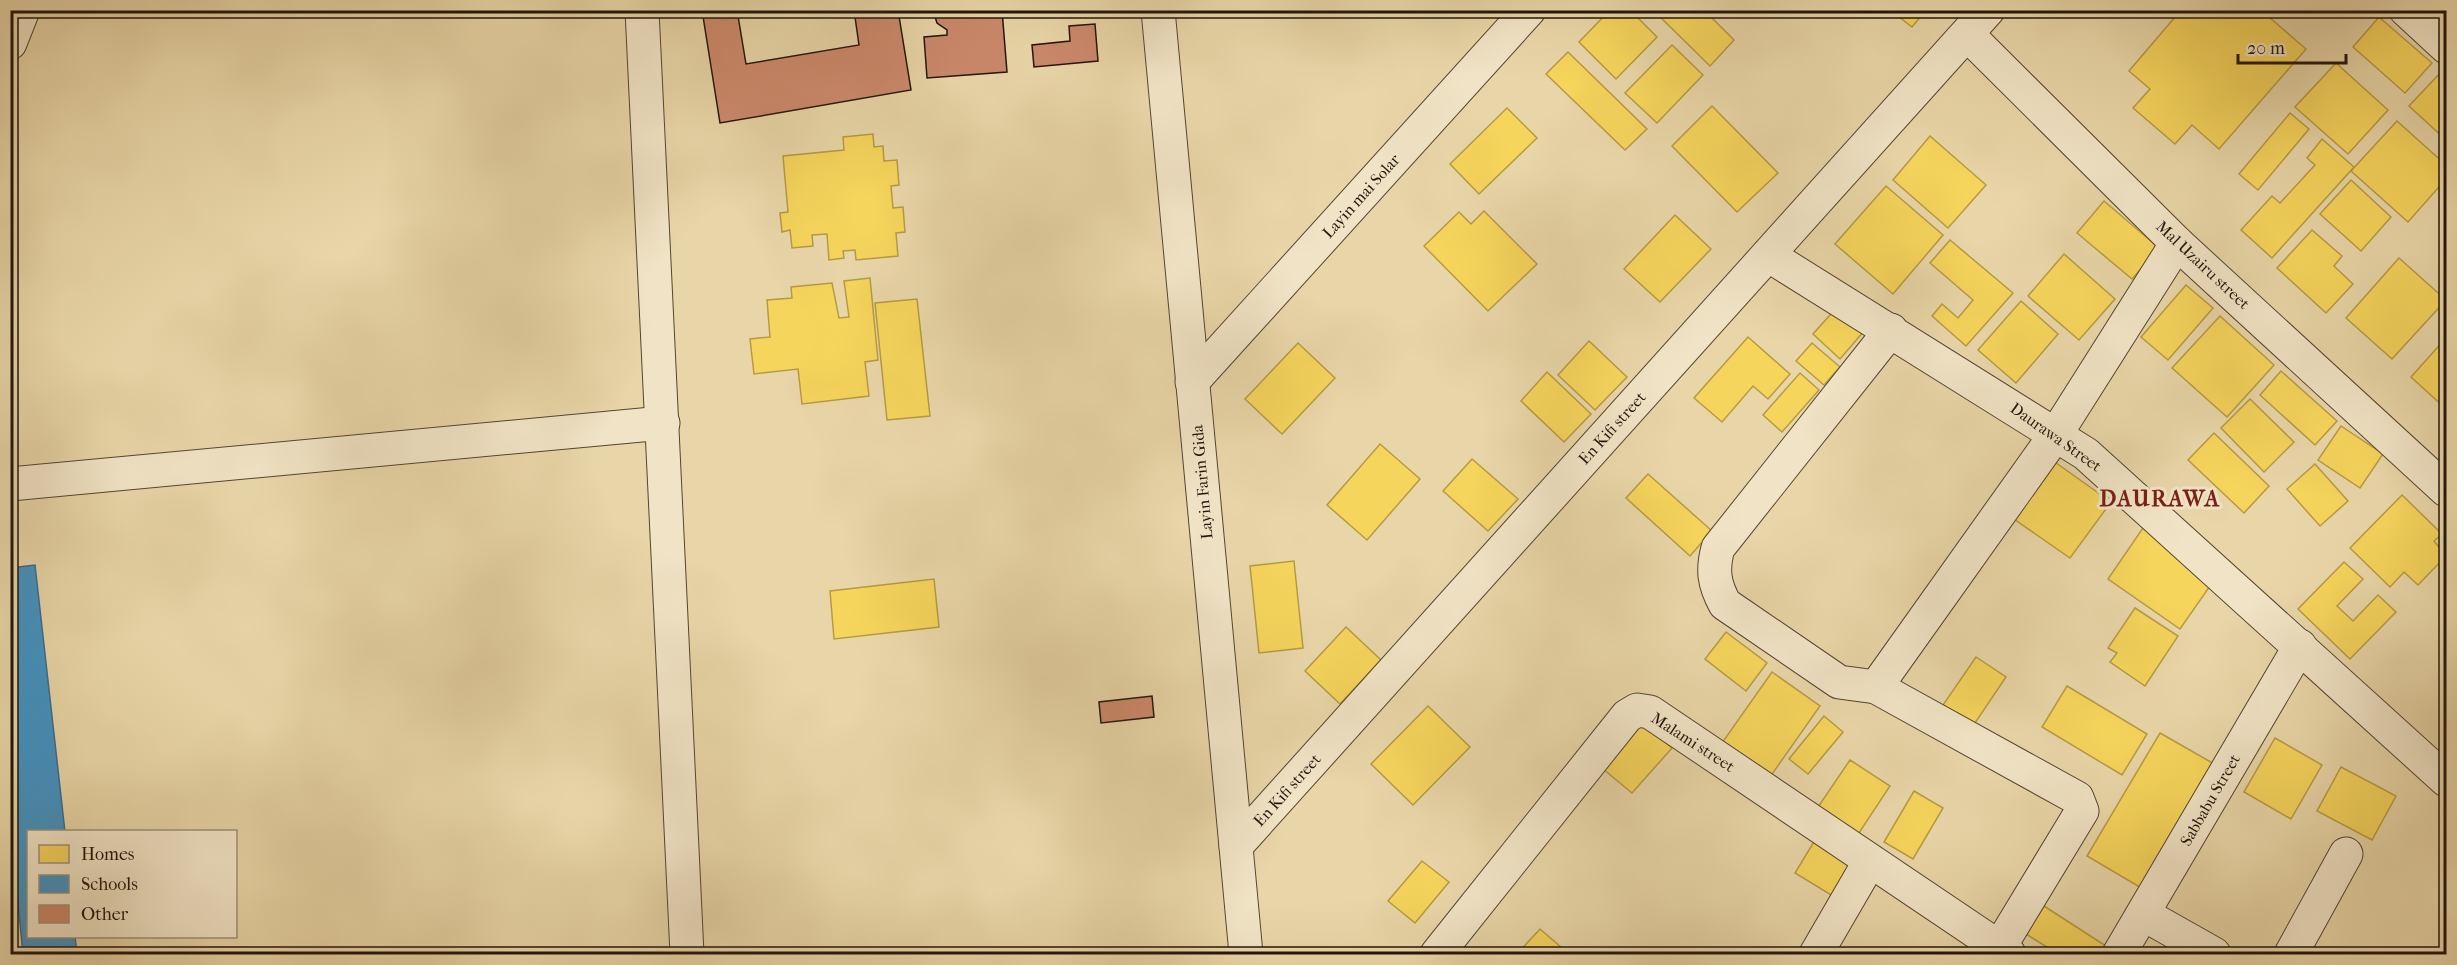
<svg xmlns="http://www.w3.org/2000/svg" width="2457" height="965" viewBox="0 0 2457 965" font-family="'IM FELL French Canon',serif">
  <rect width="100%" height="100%" fill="#e9d6a8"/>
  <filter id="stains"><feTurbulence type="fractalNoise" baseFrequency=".00333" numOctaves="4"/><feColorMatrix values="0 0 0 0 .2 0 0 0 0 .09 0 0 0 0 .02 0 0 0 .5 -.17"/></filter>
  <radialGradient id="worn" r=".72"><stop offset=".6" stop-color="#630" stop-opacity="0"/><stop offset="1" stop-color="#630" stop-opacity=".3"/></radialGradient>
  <g fill="#f6d55c" stroke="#b69b43" stroke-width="1.5">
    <polygon points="1610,10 1630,10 1657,37 1616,79 1579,42"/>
    <polygon points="1653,10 1704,10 1734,40 1710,66"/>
    <polygon points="1890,10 1926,10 1912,27"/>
    <polygon points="2181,10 2261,10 2306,49 2219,149 2192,125 2175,144 2133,108 2150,89 2129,71"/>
    <polygon points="2379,17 2432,63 2405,93 2353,47"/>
    <polygon points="1672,45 1703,75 1657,123 1625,93"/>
    <polygon points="1568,52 1647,129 1625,150 1546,74"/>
    <polygon points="2336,63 2388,110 2348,154 2295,107"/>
    <polygon points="2442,71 2446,75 2446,140 2409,106"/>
    <polygon points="1712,106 1778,173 1737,212 1672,146"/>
    <polygon points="1507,108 1537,138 1479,194 1450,164"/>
    <polygon points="2290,113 2309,129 2258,190 2239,174"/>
    <polygon points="2397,121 2446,165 2446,179 2408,222 2351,171"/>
    <polygon points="873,134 874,147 883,146 884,161 897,160 899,185 891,186 893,208 903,207 905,232 896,233 898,256 856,260 855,250 843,251 844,258 829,260 827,234 812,235 813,246 792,248 790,230 782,232 780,213 788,212 783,156 844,150 843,137"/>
    <polygon points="1930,136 1986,185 1948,228 1893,180"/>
    <polygon points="2322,139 2354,167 2272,258 2241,230 2272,196 2280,203 2315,165 2307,158"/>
    <polygon points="2351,180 2391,217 2361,251 2320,214"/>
    <polygon points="1886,186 1943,235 1893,294 1835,244"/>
    <polygon points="2104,201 2159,248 2132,279 2077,233"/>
    <polygon points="1484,211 1537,264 1488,311 1424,246 1459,212 1471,224"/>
    <polygon points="1675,215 1711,249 1660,302 1624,269"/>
    <polygon points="2312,230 2342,256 2334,266 2353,284 2326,313 2277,268"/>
    <polygon points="1950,240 2013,293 1966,346 1932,316 1942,304 1958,318 1973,300 1930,263"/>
    <polygon points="2064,254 2115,299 2079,340 2028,296"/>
    <polygon points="2399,258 2446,300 2392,359 2346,318"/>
    <polygon points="870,278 878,360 865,362 869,396 802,404 798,369 754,374 750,339 770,337 767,300 792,298 791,287 832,283 839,318 849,317 844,281"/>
    <polygon points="2186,285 2213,308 2168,360 2141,337"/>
    <polygon points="917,299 930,416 887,420 875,303"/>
    <polygon points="2021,301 2058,334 2016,383 1978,350"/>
    <polygon points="1838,306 1865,330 1840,359 1813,334"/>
    <polygon points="2220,316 2274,365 2227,417 2172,368"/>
    <polygon points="1748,337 1790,374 1768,399 1753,386 1722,422 1694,398"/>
    <polygon points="2445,339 2446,340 2446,409 2411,377"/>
    <polygon points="1589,341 1627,377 1595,410 1558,375"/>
    <polygon points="1298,343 1335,378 1282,434 1245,399"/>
    <polygon points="1812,343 1840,367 1824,385 1796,361"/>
    <polygon points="2281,371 2337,421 2315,445 2260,395"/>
    <polygon points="1547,372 1591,414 1564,442 1521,401"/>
    <polygon points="1800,373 1819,390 1782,432 1763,415"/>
    <polygon points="2250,399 2294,442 2264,472 2221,428"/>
    <polygon points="2341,426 2383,454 2360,488 2318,460"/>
    <polygon points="2214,433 2269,486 2244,513 2188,460"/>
    <polygon points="1380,444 1420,479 1367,540 1327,505"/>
    <polygon points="1472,459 1518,499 1488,531 1443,491"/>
    <polygon points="2052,460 2111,502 2070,558 2011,517"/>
    <polygon points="2315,464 2348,501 2320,526 2287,489"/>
    <polygon points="1648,474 1712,531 1690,556 1626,498"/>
    <polygon points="2402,495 2442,534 2434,541 2446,556 2418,585 2404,572 2390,587 2350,548"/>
    <polygon points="2145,525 2217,576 2180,629 2108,579"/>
    <polygon points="1294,561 1303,648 1259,653 1250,566"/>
    <polygon points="2344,562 2363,579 2337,606 2353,621 2378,595 2396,612 2350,659 2298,609"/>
    <polygon points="934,579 939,627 834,639 830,591"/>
    <polygon points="2135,608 2178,636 2145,686 2110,662 2117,653 2108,648"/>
    <polygon points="1346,627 1381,660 1340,704 1305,671"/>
    <polygon points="1726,632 1767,663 1746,691 1705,659"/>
    <polygon points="1976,657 2006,677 1973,726 1943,705"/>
    <polygon points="1772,672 1820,706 1770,777 1722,743"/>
    <polygon points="2067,686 2147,734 2122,775 2042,727"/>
    <polygon points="1428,706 1470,747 1413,805 1371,764"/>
    <polygon points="1824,716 1843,732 1808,774 1789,759"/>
    <polygon points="1643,723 1672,748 1632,793 1603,769"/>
    <polygon points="2160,733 2216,765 2143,889 2087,856"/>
    <polygon points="2275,738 2322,765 2291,819 2244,792"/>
    <polygon points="1850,760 1890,786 1857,836 1816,810"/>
    <polygon points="2341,767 2396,796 2372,840 2317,811"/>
    <polygon points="1914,791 1943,808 1913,859 1884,842"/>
    <polygon points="1815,840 1856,866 1836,898 1795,873"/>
    <polygon points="1422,861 1449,882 1415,923 1388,901"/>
    <polygon points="2044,906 2109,948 2105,954 2058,954 2026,934"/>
    <polygon points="1540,929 1569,954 1517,954"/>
    <polygon points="811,949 878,954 810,954"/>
  </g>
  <polygon fill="#4393c3" stroke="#396d8c" stroke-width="1.5" points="35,565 65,832 28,832 28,936 75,936 77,954 23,954 10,822 10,568"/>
  <g fill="#cc896c" stroke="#22140a" stroke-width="1.5">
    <polygon points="702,10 737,10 746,64 859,45 854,10 898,10 911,90 720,123"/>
    <polygon points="933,10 1002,10 1007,72 927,78 924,37 947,35 947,30 937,23"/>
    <polygon points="1095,24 1098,61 1034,67 1032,45 1070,41 1069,26"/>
    <polygon points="1152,696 1154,717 1101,723 1099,702"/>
  </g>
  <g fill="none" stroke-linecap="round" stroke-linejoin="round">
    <defs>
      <g id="minor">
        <polyline points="642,10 687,954"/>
        <polyline points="1158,10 1246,954"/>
        <polyline points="2406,10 2446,47"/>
        <polyline points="1967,34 2177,243 2446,490"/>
        <polyline points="10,43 23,10"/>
        <polyline points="1768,255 2086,454 2446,780"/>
        <polyline points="1192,382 1529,10"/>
        <polyline points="10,484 663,423"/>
        <path d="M1876 687 1839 682 1725 604C1714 584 1712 570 1718 548L1891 330"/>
        <polyline points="1236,846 1988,10"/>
        <polyline points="2143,914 2214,954"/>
        <polyline points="1999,948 2082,811 2077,798 1876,687 2056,434 2177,243"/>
        <polyline points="1437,954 1627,716 1637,710 1650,712 2009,954"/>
        <polyline points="1816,954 1870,861"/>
        <polyline points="2119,954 2300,646"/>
        <polyline points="2291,954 2346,854"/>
      </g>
    </defs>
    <use href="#minor" stroke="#544432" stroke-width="35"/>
    <use href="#minor" stroke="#f1e4c6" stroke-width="33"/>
  </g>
  <g text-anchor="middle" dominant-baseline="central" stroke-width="6" stroke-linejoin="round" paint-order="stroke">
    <g font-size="16" fill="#22140a" stroke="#f1e4c6">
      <text transform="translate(1361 196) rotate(-48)">Layin mai Solar</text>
      <text transform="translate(2203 265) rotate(43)">Mal Uzairu street</text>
      <text transform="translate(1612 428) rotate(-48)">En Kifi street</text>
      <text transform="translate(2056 437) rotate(35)">Daurawa Street</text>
      <text transform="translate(1202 482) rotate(-95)">Layin Farin Gida</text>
      <text transform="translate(1693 742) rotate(33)">Malami street</text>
      <text transform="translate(1287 790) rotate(-48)">En Kifi street</text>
      <text transform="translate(2210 800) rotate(-60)">Sabbabu Street</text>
    </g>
    <g font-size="22" font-weight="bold" letter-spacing="1.5" fill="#7a1f14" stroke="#f1e4c6">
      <text x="2160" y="499">DAURAWA</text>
    </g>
  </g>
  <rect width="2457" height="965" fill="none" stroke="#e9d6a8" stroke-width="36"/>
  <rect x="12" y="12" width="2433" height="941" fill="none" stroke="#22140a" stroke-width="3"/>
  <rect x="18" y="18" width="2421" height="929" fill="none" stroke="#22140a" stroke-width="1.5"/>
  <rect x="27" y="830" width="210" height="108" fill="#f1e4c6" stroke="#9e917b" stroke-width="1.5"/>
  <rect x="39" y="845" width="30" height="18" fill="#f6d55c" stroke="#9e917b" stroke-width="1.5"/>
  <text x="81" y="860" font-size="18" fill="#22140a">Homes</text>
  <rect x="39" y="875" width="30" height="18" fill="#4393c3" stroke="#9e917b" stroke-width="1.5"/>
  <text x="81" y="890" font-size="18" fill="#22140a">Schools</text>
  <rect x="39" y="905" width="30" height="18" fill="#cc896c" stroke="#9e917b" stroke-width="1.5"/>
  <text x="81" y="920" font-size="18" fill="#22140a">Other</text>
  <path d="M2238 54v9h108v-9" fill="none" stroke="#22140a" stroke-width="3"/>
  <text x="2247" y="54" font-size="18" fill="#22140a" stroke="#f1e4c6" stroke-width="4.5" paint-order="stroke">20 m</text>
  <rect width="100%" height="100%" filter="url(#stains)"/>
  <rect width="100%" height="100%" fill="url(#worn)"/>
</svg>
